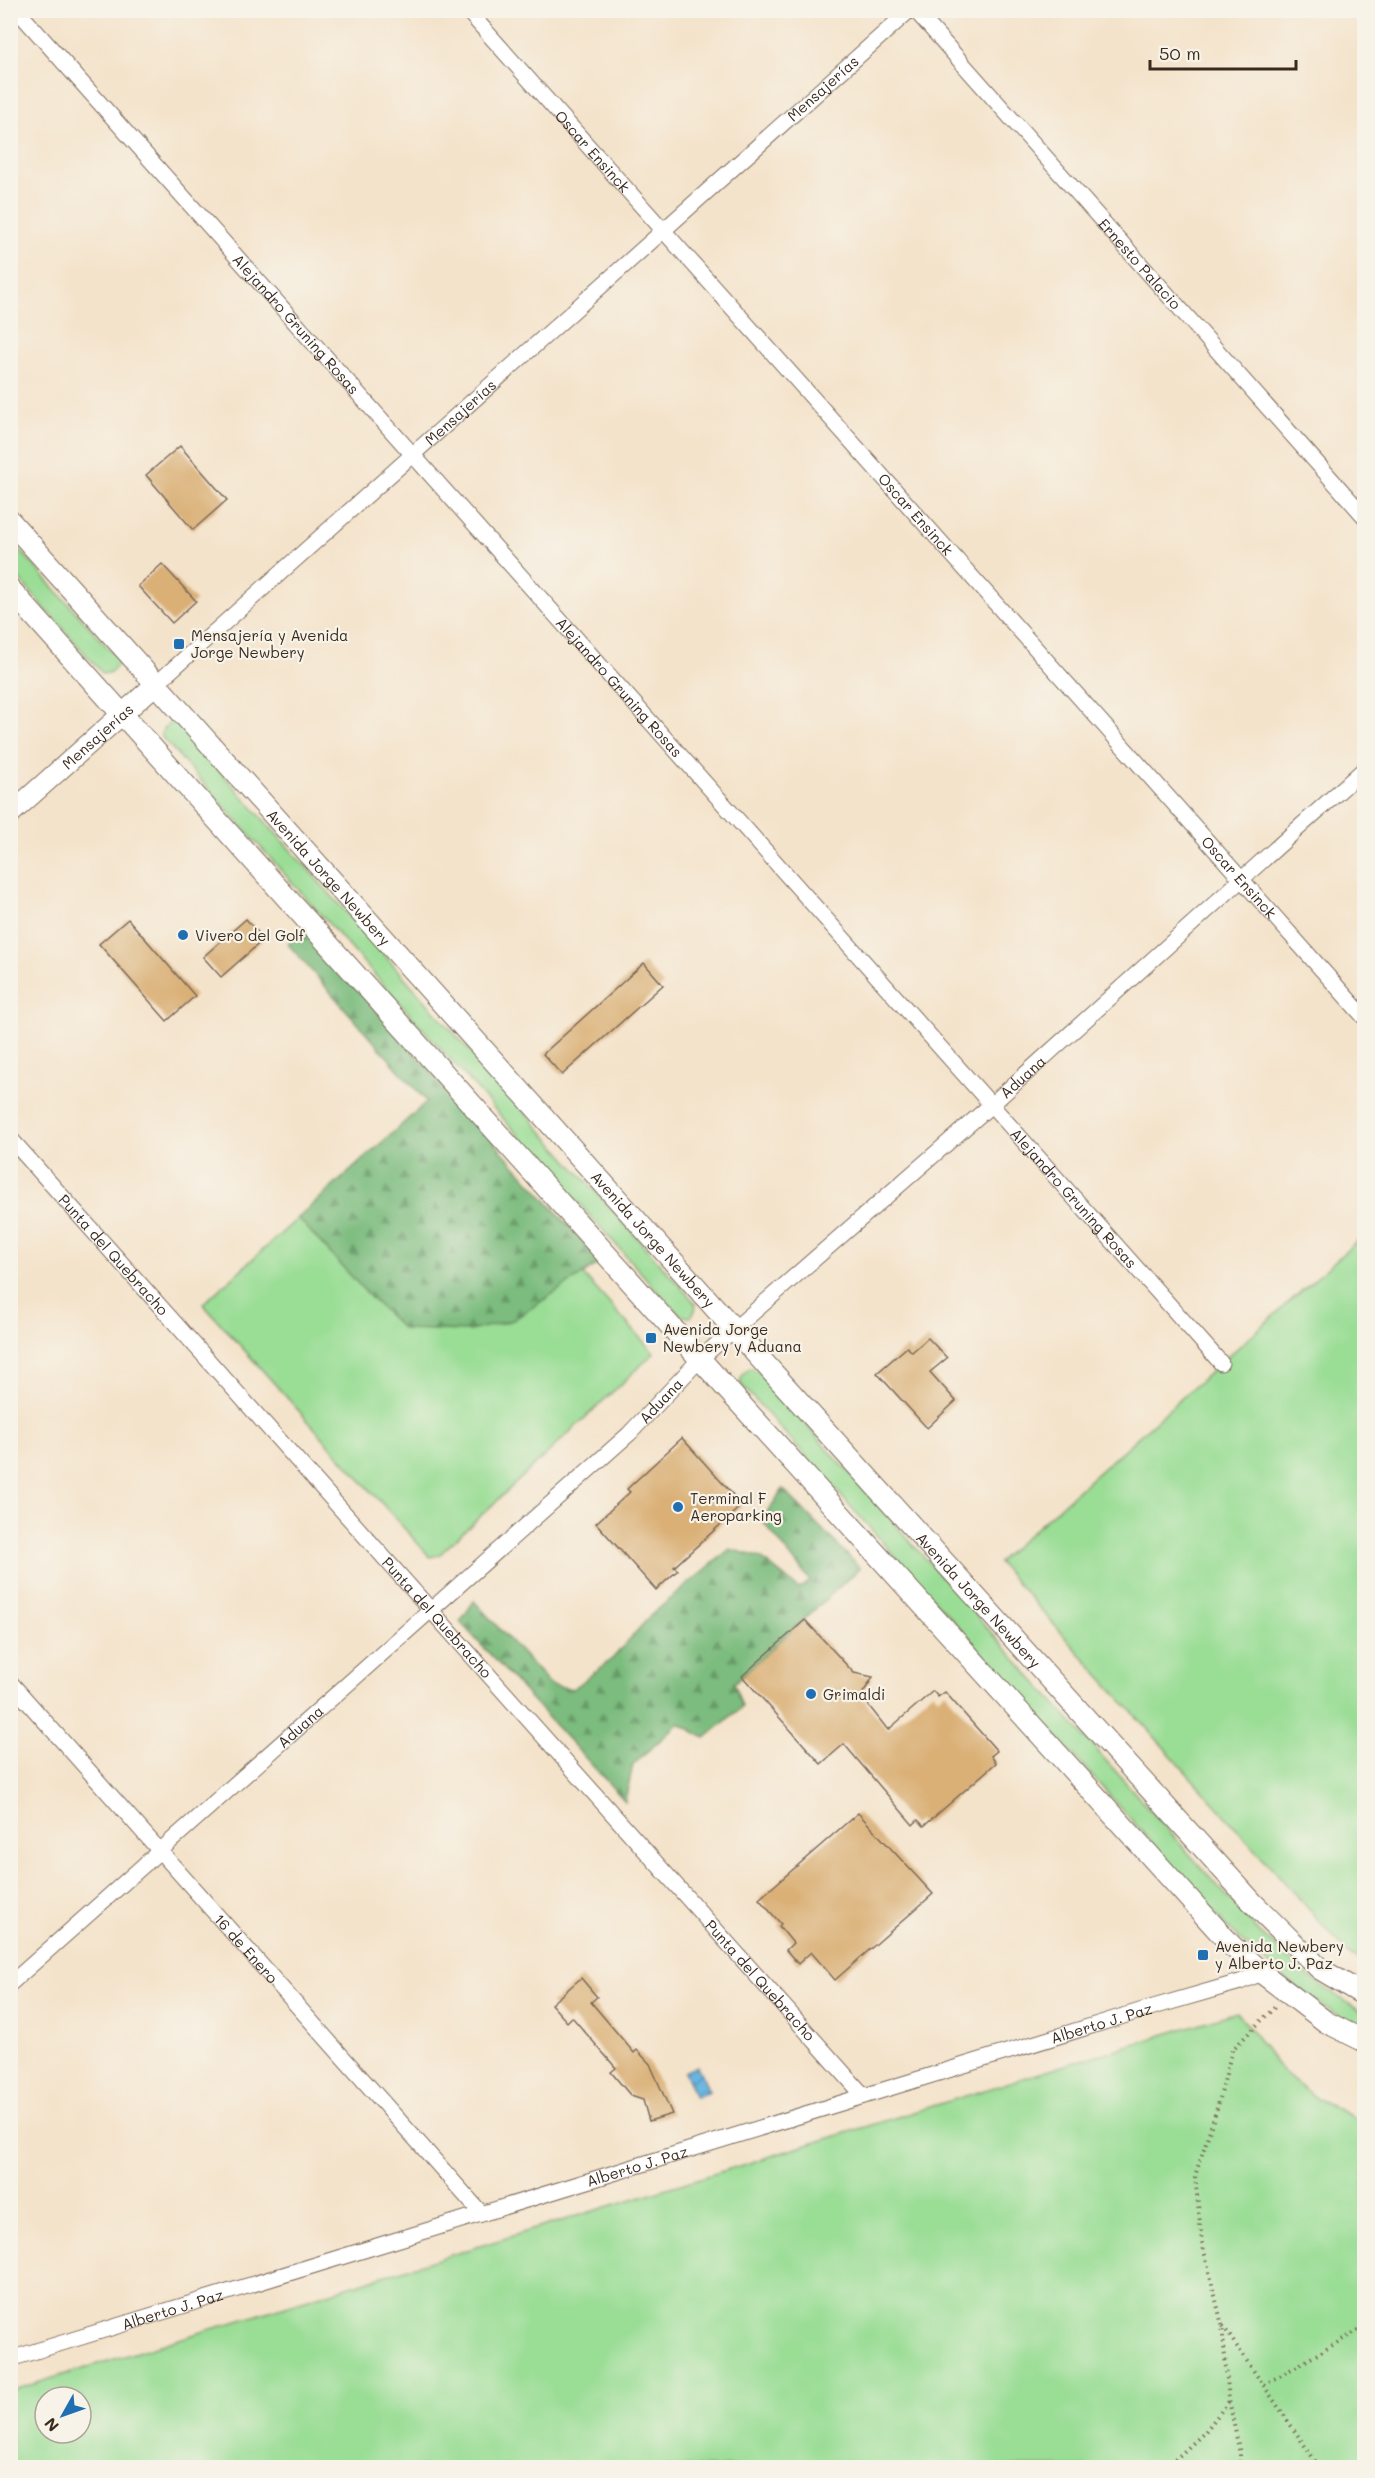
<svg xmlns="http://www.w3.org/2000/svg" width="1375" height="2478" viewBox="0 0 1375 2478" font-family="Mali,sans-serif">
  <defs>
    <pattern id="forest-firs" width="22" height="20" patternUnits="userSpaceOnUse" patternTransform="scale(1.5)"><rect width="22" height="20" fill="#7bbc7e"/><path d="M5 1l3.5 6h-7zM16 11l3.5 6h-7z" fill="#669967"/></pattern>
    <pattern id="water-waves" width="16" height="10" patternUnits="userSpaceOnUse" patternTransform="scale(1.5)"><rect width="16" height="10" fill="#67b5e1"/><path d="M0 5q4-4 8 0t8 0" fill="none" stroke="#5693b6"/></pattern>
  </defs>
  <rect width="100%" height="100%" fill="#f7f3e8"/>
  <filter id="ink" filterUnits="userSpaceOnUse"><feTurbulence type="fractalNoise" baseFrequency=".0167" numOctaves="2"/><feDisplacementMap in="SourceGraphic" scale="12" xChannelSelector="R" yChannelSelector="G"/><feConvolveMatrix kernelMatrix="1 2 1 2 8 2 1 2 1" color-interpolation-filters="sRGB"/></filter>
  <filter id="wash" filterUnits="userSpaceOnUse"><feTurbulence type="fractalNoise" baseFrequency=".008" numOctaves="4" result="noise"/><feDisplacementMap in="SourceGraphic" scale="24" xChannelSelector="R" yChannelSelector="G"/><feGaussianBlur stdDeviation="1.35" result="paint"/><feColorMatrix in="noise" values="0 0 0 0 0 0 0 0 0 0 0 0 0 0 0 0 0 1.4 0 .05"/><feComposite in="paint" operator="in"/></filter>
  <g filter="url(#wash)">
    <rect width="100%" height="100%" fill="#f4e3cb"/>
    <g fill="#9add95" stroke="#6a845a" stroke-width="1.5" fill-rule="evenodd">
      <polygon points="10,539 118,659 118,665 111,672 103,674 11,570"/>
      <polygon points="171,722 179,725 696,1304 695,1311 690,1317 682,1316 669,1304 161,736 163,729"/>
      <polygon points="427,1102 654,1353 439,1555 430,1557 203,1304"/>
      <polygon points="1364,1235 1364,1963 1349,1954 998,1562"/>
      <path d="M750 1368 758 1371 1259 1932 1309 1977 1364 2014V2030C1314 2005 1272 1969 1231 1931L740 1383 742 1375Z"/>
      <path d="M1237 2012 1282 2071 1315 2097 1364 2123V2467H11V2391ZM45 2397H81V2433H45Z"/>
    </g>
    <g fill="url(#forest-firs)" stroke="#5b734e" stroke-width="1.5">
      <polygon points="303,928 601,1262 513,1320 470,1331 403,1329 372,1299 298,1218 427,1102 288,944"/>
      <polygon points="783,1489 860,1568 734,1683 742,1707 705,1738 679,1723 633,1765 625,1801 460,1622 474,1601 551,1685 573,1689 613,1658 651,1615 730,1549 761,1558 799,1589 810,1581 762,1520"/>
    </g>
    <polygon fill="url(#water-waves)" stroke="#517080" stroke-width="1.5" points="697,2066 709,2091 696,2097 684,2072"/>
    <g id="blocks">
      <g fill="#dab077">
        <polygon points="180,446 227,500 193,530 146,475"/>
        <polygon points="162,564 196,601 172,623 138,586"/>
        <polygon points="128,919 195,996 167,1021 99,944"/>
        <polygon points="246,919 264,939 221,977 203,957"/>
        <polygon points="644,963 663,985 562,1075 543,1054"/>
        <polygon points="928,1338 947,1358 930,1372 956,1401 927,1428 877,1373 907,1347 912,1352"/>
        <polygon points="682,1438 742,1505 674,1567 678,1570 656,1590 596,1523 630,1492 627,1489"/>
        <polygon points="805,1620 854,1673 873,1677 861,1696 888,1730 933,1691 938,1697 945,1692 997,1751 991,1756 996,1763 924,1826 918,1820 913,1825 844,1744 821,1764 742,1676"/>
        <polygon points="858,1813 933,1894 835,1980 811,1952 798,1964 786,1950 793,1943 779,1926 781,1924 759,1899"/>
        <polygon points="581,1978 597,1997 591,2002 634,2053 637,2050 650,2064 672,2114 649,2121 643,2100 631,2096 611,2072 616,2068 572,2017 567,2022 551,2004"/>
      </g>
    </g>
  </g>
  <g filter="url(#ink)">
    <use href="#blocks" fill-opacity="0" stroke="#7c6b5b" stroke-width="1.5"/>
    <g fill="none" stroke-linecap="round" stroke-linejoin="round">
      <defs>
        <g id="minor">
          <path id="s1" d="M17 10 1221 1363"/>
          <path id="s2" d="M467 10 1364 1017"/>
          <path id="s3" d="M915 10 1364 516"/>
          <path id="s4" d="M156 684 910 10"/>
          <path id="s5" d="M10 1138 864 2096"/>
          <path id="s6" d="M10 1682 482 2214"/>
          <path id="s7" d="M10 1984 629 1434 700 1359 991 1105 1364 769"/>
          <path id="s8" d="M10 2359 1143 2010 1240 1982 1262 1973"/>
        </g>
        <g id="tertiary">
          <path id="s9" d="M10 814 156 684"/>
        </g>
        <g id="secondary">
          <path id="s10" d="M10 521 775 1375 1253 1903 1320 1969 1364 1995"/>
          <polyline points="10,589 726,1388 1232,1946 1262,1973 1326,2022 1364,2041"/>
        </g>
      </defs>
      <use href="#minor" stroke="#7c6b5b" stroke-width="17"/>
      <use href="#tertiary" stroke="#7c6b5b" stroke-width="22"/>
      <use href="#secondary" stroke="#7c6b5b" stroke-width="23"/>
      <g stroke="#7c6b5b" stroke-width="4" stroke-dasharray="1.5 4.5" stroke-linecap="butt">
        <polyline points="1223,2326 1320,2468"/>
        <polyline points="1264,2385 1364,2327"/>
        <polyline points="1166,2468 1205,2432 1229,2401"/>
        <polyline points="1240,2468 1240,2454 1229,2400 1222,2325 1202,2242 1195,2176 1219,2102 1232,2050 1275,2007"/>
      </g>
      <use href="#minor" stroke="#fff" stroke-width="15"/>
      <use href="#tertiary" stroke="#fff" stroke-width="20"/>
      <use href="#secondary" stroke="#fff" stroke-width="21"/>
    </g>
  </g>
  <g fill="#1f6fb2" stroke="#f7f3e8" stroke-width="2">
    <rect x="173" y="638" width="12" height="12" rx="3"/>
    <circle cx="183" cy="935" r="6"/>
    <rect x="645" y="1332" width="12" height="12" rx="3"/>
    <circle cx="678" cy="1507" r="6"/>
    <circle cx="811" cy="1694" r="6"/>
    <rect x="1197" y="1949" width="12" height="12" rx="3"/>
  </g>
  <g text-anchor="middle" dominant-baseline="central" stroke-width="4.5" stroke-linejoin="round" paint-order="stroke">
    <g font-size="15" fill="#3b2a1e" stroke="#f7f3e8">
      <text stroke="none"><textPath href="#s4" startOffset="894">Mensajerías</textPath></text>
      <text stroke="none"><textPath href="#s2" startOffset="189">Oscar Ensinck</textPath></text>
      <text stroke="none"><textPath href="#s3" startOffset="339">Ernesto Palacio</textPath></text>
      <text stroke="none"><textPath href="#s1" startOffset="420">Alejandro Gruning Rosas</textPath></text>
      <text stroke="none"><textPath href="#s4" startOffset="408">Mensajerías</textPath></text>
      <text stroke="none"><textPath href="#s2" startOffset="675">Oscar Ensinck</textPath></text>
      <text stroke="none"><textPath href="#s1" startOffset="906">Alejandro Gruning Rosas</textPath></text>
      <text stroke="none"><textPath href="#s9" startOffset="117">Mensajerías</textPath></text>
      <text stroke="none"><textPath href="#s2" startOffset="1161">Oscar Ensinck</textPath></text>
      <text stroke="none"><textPath href="#s10" startOffset="478">Avenida Jorge Newbery</textPath></text>
      <text stroke="none"><textPath href="#s7" startOffset="1360">Aduana</textPath></text>
      <text stroke="none"><textPath href="#s1" startOffset="1590">Alejandro Gruning Rosas</textPath></text>
      <text stroke="none"><textPath href="#s10" startOffset="964">Avenida Jorge Newbery</textPath></text>
      <text stroke="none"><textPath href="#s5" startOffset="156">Punta del Quebracho</textPath></text>
      <text stroke="none"><textPath href="#s7" startOffset="874">Aduana</textPath></text>
      <text stroke="none"><textPath href="#s10" startOffset="1450">Avenida Jorge Newbery</textPath></text>
      <text stroke="none"><textPath href="#s5" startOffset="642">Punta del Quebracho</textPath></text>
      <text stroke="none"><textPath href="#s7" startOffset="388">Aduana</textPath></text>
      <text stroke="none"><textPath href="#s6" startOffset="356">16 de Enero</textPath></text>
      <text stroke="none"><textPath href="#s5" startOffset="1128">Punta del Quebracho</textPath></text>
      <text stroke="none"><textPath href="#s8" startOffset="1142">Alberto J. Paz</textPath></text>
      <text stroke="none"><textPath href="#s8" startOffset="656">Alberto J. Paz</textPath></text>
      <text stroke="none"><textPath href="#s8" startOffset="170">Alberto J. Paz</textPath></text>
    </g>
    <g font-size="15" fill="#3b2a1e" stroke="#f7f3e8" text-anchor="start">
      <text x="191" y="635">Mensajería y Avenida<tspan x="191" dy="17">Jorge Newbery</tspan></text>
      <text x="195" y="935">Vivero del Golf</text>
      <text x="663" y="1329">Avenida Jorge<tspan x="663" dy="17">Newbery y Aduana</tspan></text>
      <text x="690" y="1498">Terminal F<tspan x="690" dy="17">Aeroparking</tspan></text>
      <text x="823" y="1694">Grimaldi</text>
      <text x="1215" y="1946">Avenida Newbery<tspan x="1215" dy="17">y Alberto J. Paz</tspan></text>
    </g>
  </g>
  <rect width="1375" height="2478" fill="none" stroke="#f7f3e8" stroke-width="36"/>
  <g transform="translate(63 2415) rotate(230)"><circle r="28" fill="#f7f3e8" stroke="#aca397" stroke-width="1.5"/>
  <path d="M0-4.5L10 22L0 15L-10 22Z" fill="#1f6fb2"/>
  <text y="-9" font-size="16" font-weight="bold" text-anchor="middle" fill="#3b2a1e">N</text>
  </g>
  <path d="M1150 60v9h146v-9" fill="none" stroke="#3b2a1e" stroke-width="3"/>
  <text x="1159" y="60" font-size="18" fill="#3b2a1e" stroke="#f7f3e8" stroke-width="4.5" paint-order="stroke">50 m</text>
</svg>
